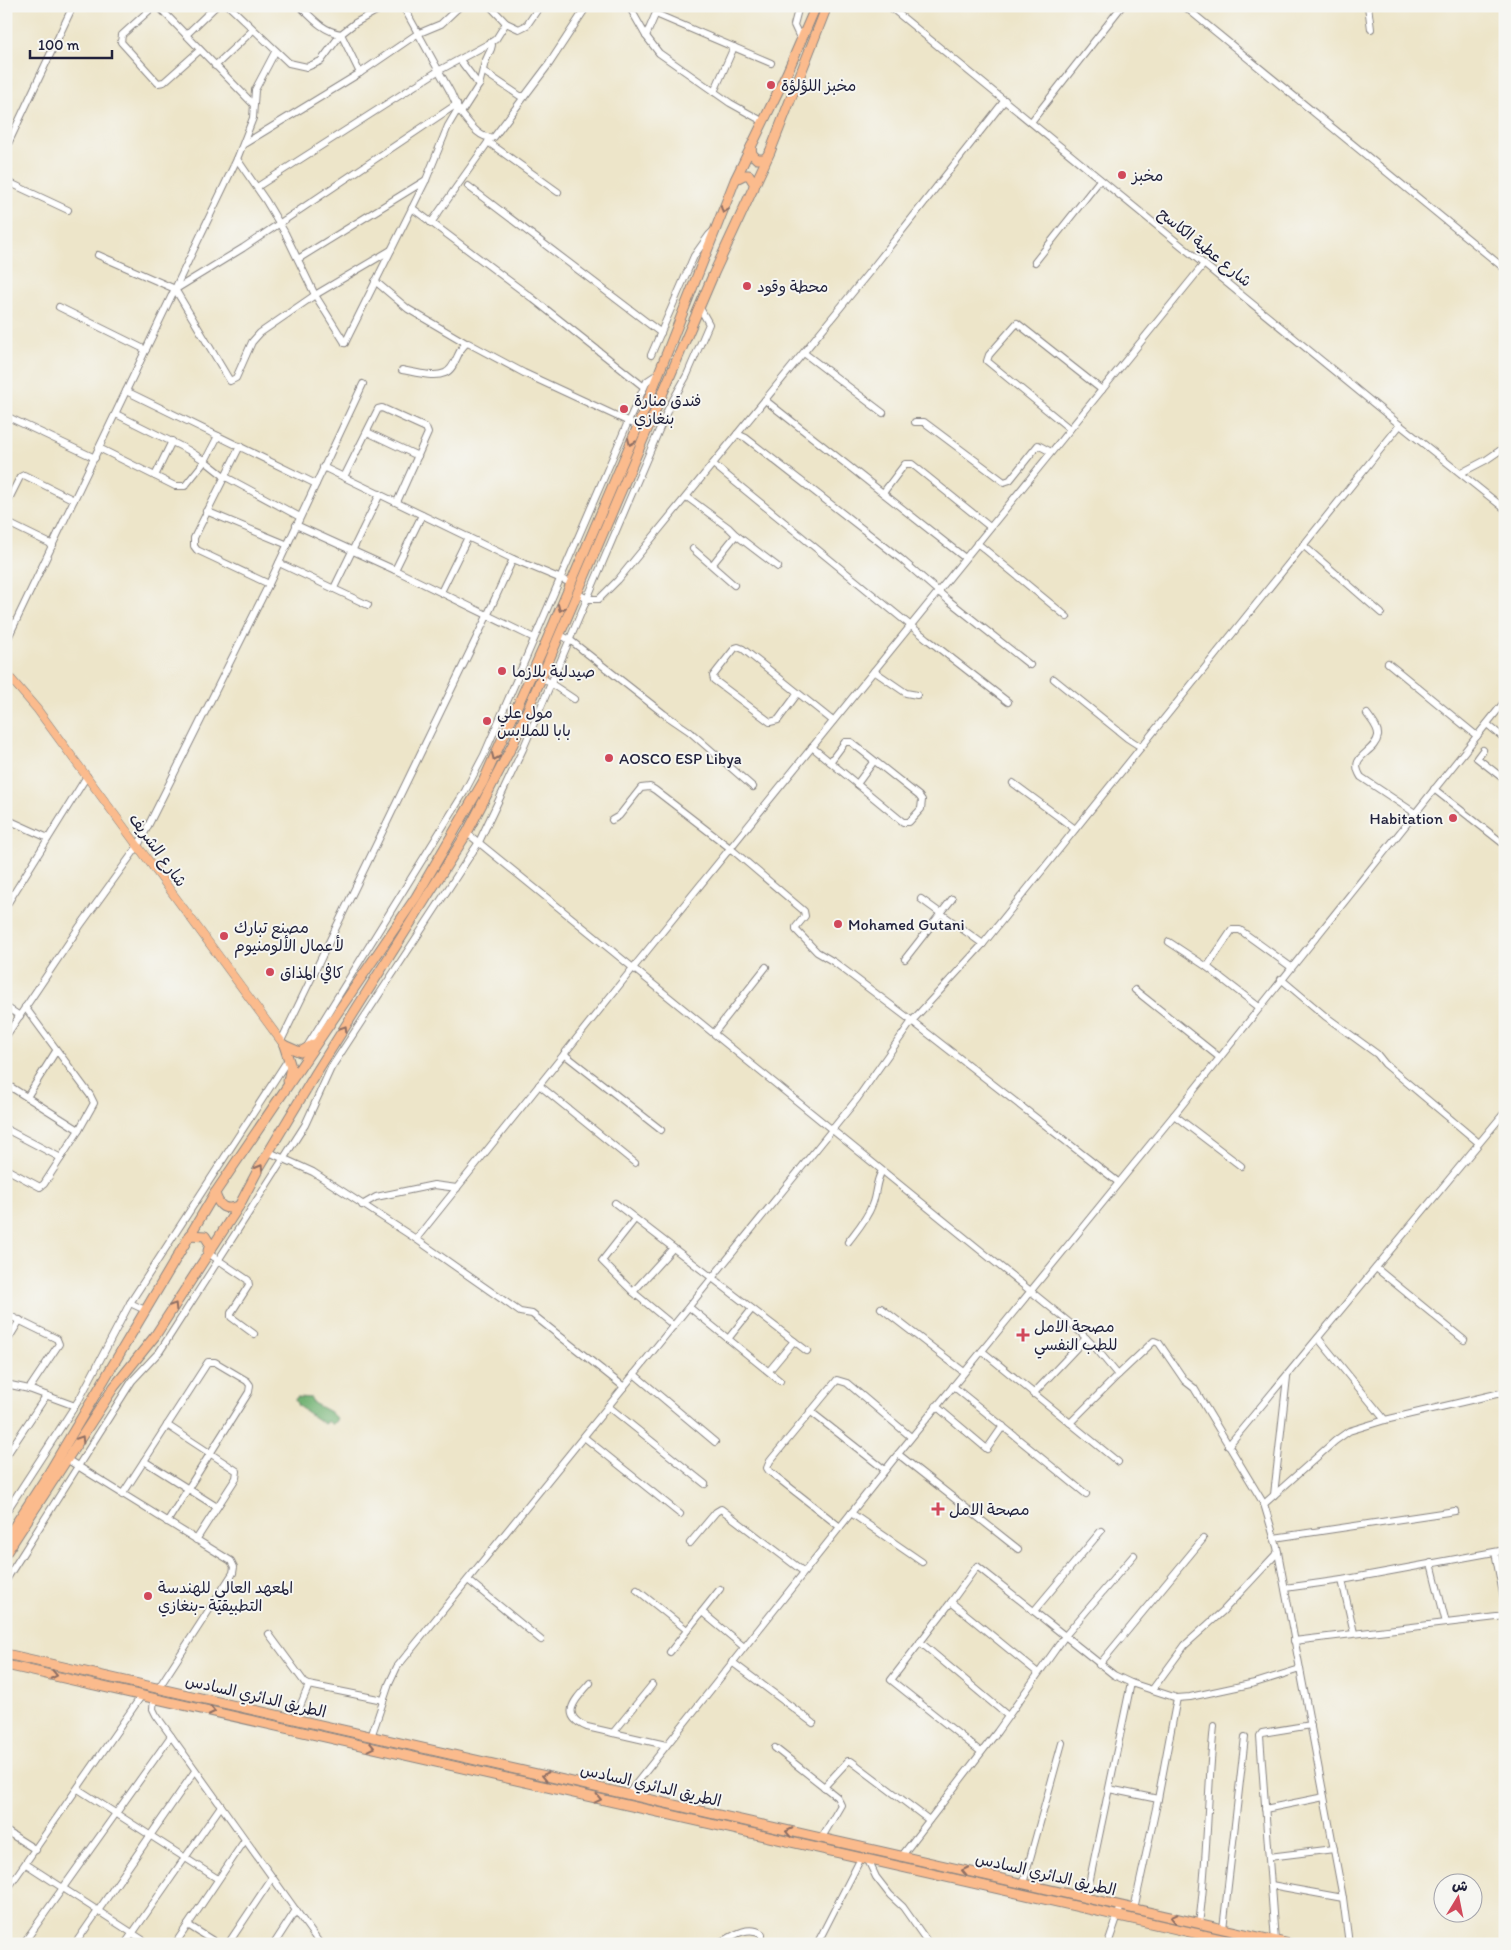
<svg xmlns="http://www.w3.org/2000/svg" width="1511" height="1950" viewBox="0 0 1511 1950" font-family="Itim,'Playpen Sans Arabic',sans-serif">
  <rect width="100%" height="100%" fill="#f6f6f2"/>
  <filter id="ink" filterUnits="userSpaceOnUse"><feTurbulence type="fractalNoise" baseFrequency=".02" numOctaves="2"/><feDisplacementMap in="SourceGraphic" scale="10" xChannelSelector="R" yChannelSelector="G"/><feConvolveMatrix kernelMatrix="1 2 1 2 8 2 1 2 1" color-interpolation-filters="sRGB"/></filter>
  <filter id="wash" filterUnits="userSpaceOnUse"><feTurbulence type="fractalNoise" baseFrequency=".0096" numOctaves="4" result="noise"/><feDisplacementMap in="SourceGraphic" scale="20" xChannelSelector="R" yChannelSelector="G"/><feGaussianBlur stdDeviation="1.12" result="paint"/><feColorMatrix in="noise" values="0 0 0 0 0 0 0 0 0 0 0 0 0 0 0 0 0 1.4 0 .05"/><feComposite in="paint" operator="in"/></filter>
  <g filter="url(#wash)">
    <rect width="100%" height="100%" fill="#ede5c9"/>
    <polygon fill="#73b375" stroke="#4a6a58" points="297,1397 311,1398 313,1403 330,1412 337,1419 332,1425 328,1421 324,1424 298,1406 295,1399"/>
  </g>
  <g filter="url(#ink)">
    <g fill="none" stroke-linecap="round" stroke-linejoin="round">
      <defs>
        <g id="minor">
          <polyline points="154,6 122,35 121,42 158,83 164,82 200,50"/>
          <polyline points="158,6 254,105"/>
          <polyline points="229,6 289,63 307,67 321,61 341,34 355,23 385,6"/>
          <path d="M300 6C313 19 323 31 341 34L360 73"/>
          <polyline points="490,6 506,23 519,29 527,25 540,6"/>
          <polyline points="629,6 646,36 659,53 730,103 764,122"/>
          <polyline points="799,6 794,25 801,40"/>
          <polyline points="889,6 1400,425 1505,509"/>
          <polyline points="1184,6 1505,269"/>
          <polyline points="1368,6 1371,29"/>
          <polyline points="656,14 771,63"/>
          <polyline points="186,35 216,6"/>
          <polyline points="646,36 659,6"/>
          <polyline points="460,60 479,85"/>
          <polyline points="215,66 253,30"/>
          <polyline points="483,71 520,96 524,96"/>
          <polyline points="714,92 734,47"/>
          <path d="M458 109C467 120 479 141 494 137L549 64 587 6"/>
          <polyline points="461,113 479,85 485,62 491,49 492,45 490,43"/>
          <polyline points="1031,122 1122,6"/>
          <polyline points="488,142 558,192"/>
          <polyline points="244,144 360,73 417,34 441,24 460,6"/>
          <polyline points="6,148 73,6"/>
          <polyline points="237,159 266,201 285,233 315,295 345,343"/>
          <polyline points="6,181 68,210"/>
          <polyline points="468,186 661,333"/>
          <polyline points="257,187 438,71 490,43 496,39 506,23"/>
          <polyline points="412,208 532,298 644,387"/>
          <polyline points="431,223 491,138"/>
          <polyline points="98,255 175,289 230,381 236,378 252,342 260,333 315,295 391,250"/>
          <polyline points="298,259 426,180"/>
          <polyline points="1035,262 1100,180"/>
          <polyline points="375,281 408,309 466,343"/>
          <polyline points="176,289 243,248 457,104"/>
          <polyline points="59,307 146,350"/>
          <polyline points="345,343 426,180 448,126 458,109 451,93 403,6"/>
          <polyline points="804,353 883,413"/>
          <polyline points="651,355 694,256 709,235 714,230"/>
          <path d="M402 370C414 372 433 378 445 373 457 368 457 347 468 343L524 373 638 426"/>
          <polyline points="126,391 316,484"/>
          <polyline points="765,400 965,558"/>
          <polyline points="116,414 188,450 205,461 224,476 300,517"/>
          <polyline points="6,416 95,458"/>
          <polyline points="915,422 924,422 1004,482 1010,480 1038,445 1051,452"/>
          <polyline points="1070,429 987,361 989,355 1017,323 1102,390"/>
          <polyline points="367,432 418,456"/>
          <polyline points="737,434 746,438 901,559 948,600 1030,665"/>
          <polyline points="240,446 194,538 194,546 197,550 269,584"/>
          <polyline points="99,448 175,486 185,486 205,461 218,436"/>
          <polyline points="713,464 927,639 1008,702"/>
          <polyline points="323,467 513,559 571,583"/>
          <polyline points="1461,473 1486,460 1505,447"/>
          <polyline points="155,476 172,441"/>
          <polyline points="344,477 378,409 382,408 426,428 428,433 397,502"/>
          <polyline points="883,493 905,464 912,464 990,527"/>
          <polyline points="687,497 729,528 736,535 712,565"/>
          <polyline points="6,505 20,477 24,475 74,500"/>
          <polyline points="206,511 288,545"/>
          <polyline points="6,522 53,545"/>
          <polyline points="296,525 395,570 534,638"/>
          <polyline points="736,535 778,567"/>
          <polyline points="977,543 1067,617"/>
          <polyline points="1303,545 1381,613"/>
          <polyline points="693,549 734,585"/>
          <polyline points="279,563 368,605"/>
          <polyline points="395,570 422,515"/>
          <polyline points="334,588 380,494"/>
          <polyline points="441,592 468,537"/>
          <polyline points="578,594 588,599 599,599 618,580 875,265 1005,100"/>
          <polyline points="560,635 570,640 664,714 689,731 753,787"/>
          <polyline points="6,642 237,159 253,118 255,90 275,52"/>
          <polyline points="1388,663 1477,736"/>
          <polyline points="874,671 906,693 917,695"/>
          <polyline points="541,677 574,699"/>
          <polyline points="1054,679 1127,738 1141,747"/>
          <polyline points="798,693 778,720 770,722 714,680 713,676 735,648 738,647 743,649 833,721"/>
          <path d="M1367 714C1371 720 1379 728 1378 736 1375 754 1347 755 1361 777L1415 813"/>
          <polyline points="1487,724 1505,739"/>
          <polyline points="812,747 903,822 909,822 921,809 922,800 919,796 851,742 845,742 830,762"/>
          <polyline points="1483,750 1477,758 1505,780"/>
          <polyline points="1013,783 1075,829"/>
          <polyline points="857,784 874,761"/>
          <polyline points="1434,789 1505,845"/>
          <polyline points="6,819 48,838"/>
          <polyline points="612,820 619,816 641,788 650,787 655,790 730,848 804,911 805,916 796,927 796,930 817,952 834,962 912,1021 1118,1182"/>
          <polyline points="467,833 1076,1328 1094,1346 1118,1375 1154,1341 1159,1343 1185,1381 1194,1388 1264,1504 1277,1547 1300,1669"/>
          <polyline points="921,899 983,944"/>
          <polyline points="6,906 87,776"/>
          <polyline points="1169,942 1207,967 1259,1007"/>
          <polyline points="905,959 952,899"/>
          <polyline points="1207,967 1232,930 1240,930 1291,967"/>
          <polyline points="1281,979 1325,1016 1377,1054 1385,1064 1479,1143"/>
          <polyline points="1135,990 1219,1057"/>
          <polyline points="6,1007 20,1016"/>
          <polyline points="714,1033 766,967"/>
          <polyline points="6,1036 80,926 138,846 269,584 363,384"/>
          <polyline points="281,1041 488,614 513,559"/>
          <polyline points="306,1048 465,791 484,755 628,422 647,381 659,373"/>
          <polyline points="564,1054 661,1130"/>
          <polyline points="6,1084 79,1130"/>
          <polyline points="539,1085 635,1163"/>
          <polyline points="27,1097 56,1051"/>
          <polyline points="1174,1115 1241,1166"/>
          <polyline points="6,1129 61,1158"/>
          <polyline points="269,1152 313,1172 416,1239 520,1312 532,1314 624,1387"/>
          <polyline points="6,1169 40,1187 44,1184 79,1130 94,1103 90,1095 25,1007"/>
          <polyline points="615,1203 807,1351"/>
          <polyline points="362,1205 376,1197 434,1185 457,1188"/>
          <polyline points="635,1219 602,1261 633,1292 674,1326"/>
          <polyline points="416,1239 633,968 1204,264"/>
          <path d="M848 1242C857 1230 867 1219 872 1205 877 1193 875 1182 882 1171"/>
          <polyline points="208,1253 248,1280 249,1285 231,1313 231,1317 254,1334"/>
          <polyline points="1376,1268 1464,1340"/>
          <polyline points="633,1292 673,1248"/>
          <polyline points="130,1303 145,1310"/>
          <polyline points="689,1307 780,1381"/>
          <polyline points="881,1308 964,1372"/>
          <polyline points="6,1314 57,1339 59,1344 29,1389"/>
          <polyline points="1318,1338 1385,1420"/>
          <polyline points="728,1339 752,1309"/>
          <polyline points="6,1343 20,1320"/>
          <polyline points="982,1351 1118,1462"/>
          <polyline points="769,1371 794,1341"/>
          <polyline points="634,1374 715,1442"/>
          <polyline points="6,1384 29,1389 75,1406"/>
          <polyline points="953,1386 1086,1494"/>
          <polyline points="1033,1394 1086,1338"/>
          <polyline points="608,1406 705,1484"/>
          <polyline points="936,1406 987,1449 1003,1426"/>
          <polyline points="810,1411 885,1470"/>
          <polyline points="1070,1423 1118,1375"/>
          <polyline points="167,1425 237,1471 236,1478 196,1540"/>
          <polyline points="584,1437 680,1514"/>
          <polyline points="1228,1446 1505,1112"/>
          <polyline points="898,1454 1018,1549"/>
          <polyline points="6,1456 46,1396"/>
          <polyline points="68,1460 231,1561 234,1567 233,1573 158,1689"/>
          <polyline points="144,1461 217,1507"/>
          <polyline points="122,1495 208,1362 215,1362 247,1381 250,1385 249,1392 167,1522"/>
          <polyline points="1274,1495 1287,1377"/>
          <polyline points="1264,1504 1335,1441 1349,1431 1385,1420 1505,1392"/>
          <polyline points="6,1512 80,1398 130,1303 289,1058"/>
          <polyline points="851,1513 922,1562"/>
          <polyline points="840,1527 769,1471 767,1468 770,1461 837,1380 847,1383 911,1437"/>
          <polyline points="1274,1538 1455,1511"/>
          <polyline points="690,1543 716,1512 721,1509 804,1572"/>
          <polyline points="1495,1552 1505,1604"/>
          <polyline points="1431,1563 1446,1623"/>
          <polyline points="6,1580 132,1381 160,1351 305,1125 331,1068 479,842 523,749 668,409 687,375 709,324 700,308"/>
          <polyline points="468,1580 541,1640"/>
          <polyline points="1342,1580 1354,1633"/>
          <polyline points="1285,1588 1342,1580 1505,1550"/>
          <polyline points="637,1590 687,1630"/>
          <polyline points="951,1602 977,1566 1065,1636 1134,1555"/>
          <polyline points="1034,1611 1101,1531"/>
          <polyline points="702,1612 744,1647"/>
          <polyline points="269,1634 305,1683 309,1685 383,1700"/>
          <polyline points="1294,1641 1505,1616"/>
          <polyline points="920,1642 1008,1716"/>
          <polyline points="670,1652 720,1589"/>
          <polyline points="732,1662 813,1723"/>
          <polyline points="1099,1665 1203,1539"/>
          <path d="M590 1683C576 1699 558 1715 587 1727L666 1745"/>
          <polyline points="1152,1690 1185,1645 1223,1611 1278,1552"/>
          <polyline points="154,1698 153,1709 156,1715 320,1944"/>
          <polyline points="297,1720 301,1704 309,1685"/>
          <polyline points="613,1733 652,1685"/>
          <polyline points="371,1737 389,1684 397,1667 857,1099 912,1021 983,944 1400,425"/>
          <polyline points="775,1748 837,1797 841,1805 821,1839"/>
          <polyline points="981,1752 891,1680 951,1602 1038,1673"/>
          <polyline points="824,1787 848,1761 851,1761 929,1820"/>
          <polyline points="78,1789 218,1879"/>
          <polyline points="1109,1789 1158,1799"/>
          <polyline points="628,1794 898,1454 1174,1115 1505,701"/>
          <polyline points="1265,1809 1324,1797"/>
          <polyline points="6,1831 36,1850"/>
          <polyline points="901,1857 997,1732 1065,1636 1114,1675 1131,1683 1177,1698 1190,1697 1255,1683 1300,1669 1343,1898 1349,1944"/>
          <polyline points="1269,1857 1334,1849"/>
          <polyline points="868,1860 876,1877 890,1895 903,1907 929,1944"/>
          <polyline points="26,1864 149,1944"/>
          <polyline points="1023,1884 1062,1743"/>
          <polyline points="1271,1885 1343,1898"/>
          <polyline points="6,1891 142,1695"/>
          <polyline points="1086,1898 1131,1683"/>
          <polyline points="1134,1909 1158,1799 1177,1698"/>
          <path d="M1199 1924C1208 1858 1207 1792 1214 1726"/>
          <polyline points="188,1925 218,1944"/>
          <polyline points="1223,1929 1245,1737"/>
          <polyline points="1275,1941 1260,1736 1262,1733 1311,1725"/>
          <polyline points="23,1944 171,1736"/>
          <polyline points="75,1944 195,1771"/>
          <polyline points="125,1944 221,1806"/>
          <polyline points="175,1944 245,1840"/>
          <polyline points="228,1944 272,1878"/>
          <polyline points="274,1944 296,1910"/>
          <path d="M719 1944C731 1937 748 1924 762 1934V1944"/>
          <polyline points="817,1944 861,1858"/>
          <polyline points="1108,1944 1121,1906"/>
        </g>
        <polyline id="major" points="6,673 37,709 284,1045"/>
        <g id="highway">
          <polyline points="751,147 752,154 757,159 765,159 769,153"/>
          <polyline points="736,179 744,175 749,175 754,183 754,188"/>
          <polyline points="284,1045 300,1052 314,1044"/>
          <polyline points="284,1045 291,1067 288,1081"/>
          <path d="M215 1193C219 1207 225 1211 239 1206"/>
          <polyline points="189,1235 205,1236 210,1244 208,1251"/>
          <polyline points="6,1539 47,1476 215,1193 416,897 483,782 546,642 638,426 735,180 787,73 816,6"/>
          <polyline points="6,1553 114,1387 155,1336 239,1206 259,1168 316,1073 467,833 513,744 714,273 770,152 827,6"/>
          <polyline points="6,1654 1290,1944"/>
          <polyline points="6,1665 1243,1944"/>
        </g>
      </defs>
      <use href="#minor" stroke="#888482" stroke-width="8"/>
      <use href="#major" stroke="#888482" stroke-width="9"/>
      <use href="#highway" stroke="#888482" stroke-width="11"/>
      <use href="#minor" stroke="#fff" stroke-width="6"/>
      <use href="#major" stroke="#fbbb8d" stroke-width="8"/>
      <use href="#highway" stroke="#fbbb8d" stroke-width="9"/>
    </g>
    <defs><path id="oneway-chevron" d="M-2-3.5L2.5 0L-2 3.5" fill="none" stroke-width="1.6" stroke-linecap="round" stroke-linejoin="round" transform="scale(1.25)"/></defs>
    <g stroke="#8e6e64">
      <use href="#oneway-chevron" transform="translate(724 210) rotate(111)"/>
      <use href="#oneway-chevron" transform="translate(631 442) rotate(113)"/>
      <use href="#oneway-chevron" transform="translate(561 608) rotate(113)"/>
      <use href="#oneway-chevron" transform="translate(495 757) rotate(114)"/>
      <use href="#oneway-chevron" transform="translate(344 1029) rotate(-58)"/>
      <use href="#oneway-chevron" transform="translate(260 1168) rotate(-60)"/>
      <use href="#oneway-chevron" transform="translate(174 1306) rotate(-58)"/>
      <use href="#oneway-chevron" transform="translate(81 1439) rotate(-58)"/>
      <use href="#oneway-chevron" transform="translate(54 1675) rotate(12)"/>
      <use href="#oneway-chevron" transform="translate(212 1711) rotate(12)"/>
      <use href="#oneway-chevron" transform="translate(371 1747) rotate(13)"/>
      <use href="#oneway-chevron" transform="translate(545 1776) rotate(-167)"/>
      <use href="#oneway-chevron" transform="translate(598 1799) rotate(13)"/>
      <use href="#oneway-chevron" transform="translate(789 1832) rotate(-168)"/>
      <use href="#oneway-chevron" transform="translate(965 1871) rotate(-168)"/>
      <use href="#oneway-chevron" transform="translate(1174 1918) rotate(-167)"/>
    </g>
  </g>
  <g fill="#d1495b" stroke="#f6f6f2" stroke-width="2">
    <circle cx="771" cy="85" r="5"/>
    <circle cx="1122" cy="175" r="5"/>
    <circle cx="747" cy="286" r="5"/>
    <circle cx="624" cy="409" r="5"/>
    <circle cx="502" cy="671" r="5"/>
    <circle cx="487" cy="721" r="5"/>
    <circle cx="609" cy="758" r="5"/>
    <circle cx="1453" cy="818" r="5"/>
    <circle cx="838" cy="924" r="5"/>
    <circle cx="224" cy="936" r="5"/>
    <circle cx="270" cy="972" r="5"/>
    <path d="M1020.5 1327.5h5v5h5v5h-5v5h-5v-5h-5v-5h5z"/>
    <path d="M935.5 1501.5h5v5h5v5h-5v5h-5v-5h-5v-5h5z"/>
    <circle cx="148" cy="1596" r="5"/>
  </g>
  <g text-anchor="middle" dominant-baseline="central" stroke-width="4" stroke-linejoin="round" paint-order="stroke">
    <g font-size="16" fill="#22223b" stroke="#f6f6f2" text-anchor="start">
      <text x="781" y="85">مخبز اللؤلؤة</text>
      <text x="1132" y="175">مخبز</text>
      <text x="757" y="286">محطة وقود</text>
      <text x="634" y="400">فندق منارة<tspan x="634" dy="18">بنغازي</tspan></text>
      <text x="512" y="671">صيدلية بلازما</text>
      <text x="497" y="712">مول علي<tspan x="497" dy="18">بابا للملابس</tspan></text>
      <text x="619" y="758">AOSCO ESP Libya</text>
      <text x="1443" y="818" text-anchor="end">Habitation</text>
      <text x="848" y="924">Mohamed Gutani</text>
      <text x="234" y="927">مصنع تبارك<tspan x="234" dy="18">لأعمال الألومنيوم</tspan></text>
      <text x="280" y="972">كافي المذاق</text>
      <text x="1034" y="1326">مصحة الامل<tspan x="1034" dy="18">للطب النفسي</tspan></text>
      <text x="949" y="1509">مصحة الامل</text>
      <text x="158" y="1587">المعهد العالي للهندسة<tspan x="158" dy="18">التطبيقية -بنغازي</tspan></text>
    </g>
    <g font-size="16" fill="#22223b" stroke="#f6f6f2">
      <text transform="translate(1205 247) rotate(39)">شارع عطية الكاسح</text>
      <text transform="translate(158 850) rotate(54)">شارع الشريف</text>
      <text transform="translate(256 1696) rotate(13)">الطريق الدائري السادس</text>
      <text transform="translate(651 1785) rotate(13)">الطريق الدائري السادس</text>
      <text transform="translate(1046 1874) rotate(13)">الطريق الدائري السادس</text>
    </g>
  </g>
  <rect width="1511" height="1950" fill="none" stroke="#f6f6f2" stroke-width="25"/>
  <g transform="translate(1458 1898) rotate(10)"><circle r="24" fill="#f6f6f2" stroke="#a1a1a9"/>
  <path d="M0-4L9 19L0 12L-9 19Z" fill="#d1495b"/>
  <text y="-8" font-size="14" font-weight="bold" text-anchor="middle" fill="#22223b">ش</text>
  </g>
  <path d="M30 50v8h82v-8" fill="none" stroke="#22223b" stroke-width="2.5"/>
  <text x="38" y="50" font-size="15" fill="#22223b" stroke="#f6f6f2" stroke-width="4" paint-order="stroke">100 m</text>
</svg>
